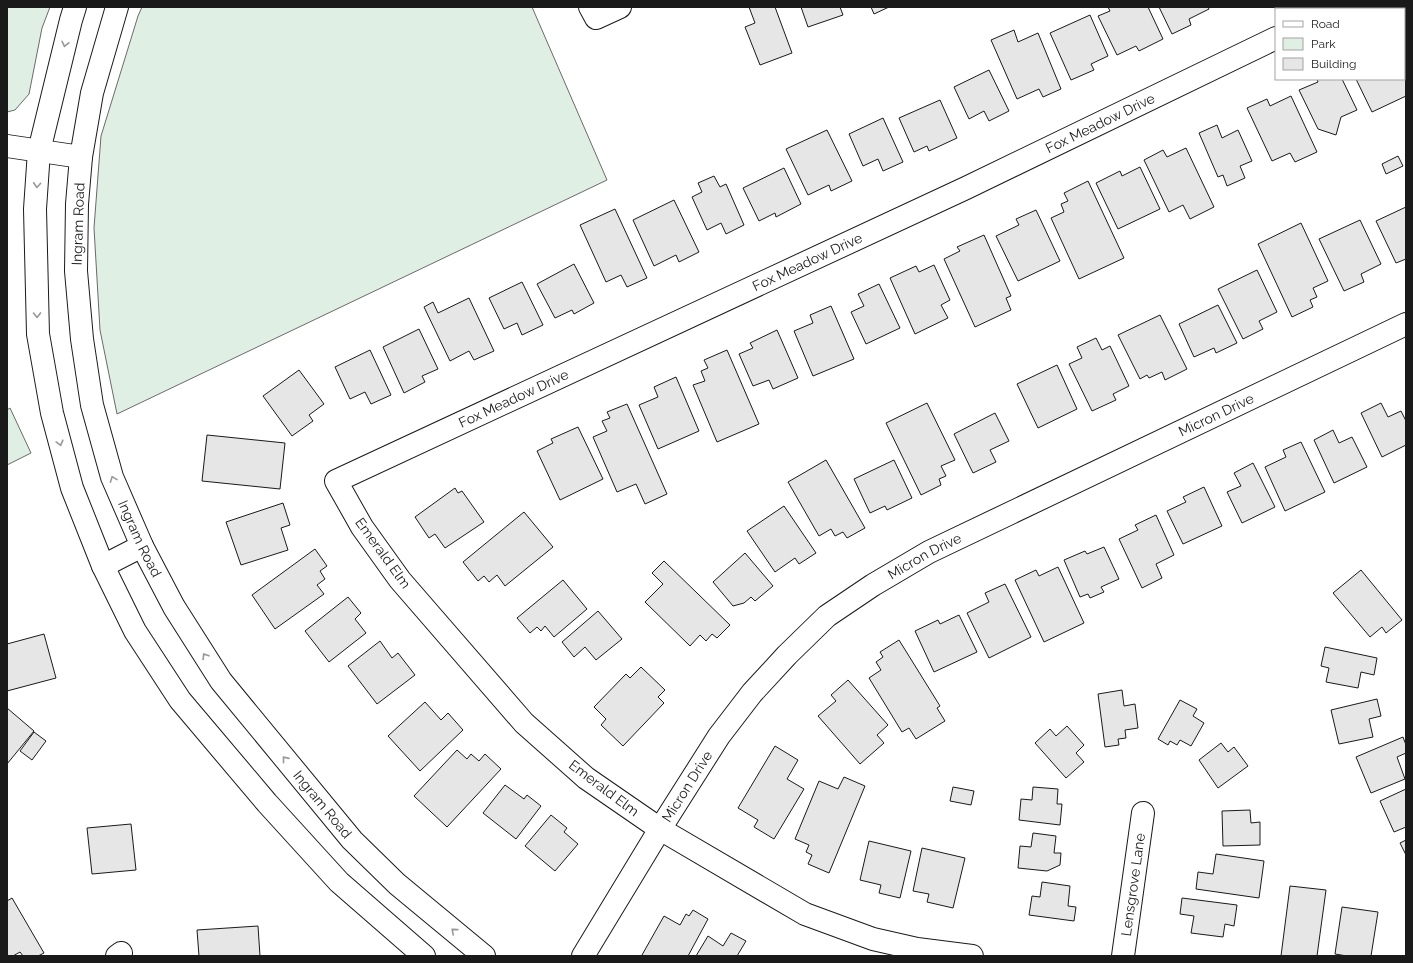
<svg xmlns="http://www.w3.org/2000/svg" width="1413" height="963" viewBox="0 0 1413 963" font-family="Raleway,sans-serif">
  <rect width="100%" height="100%" fill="#fff"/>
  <g fill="#e0efe3" stroke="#6a6a6a">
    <polygon points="7,7 50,7 42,28 29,94 15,110 7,112"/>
    <polygon points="142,7 532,7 607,180 117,414 100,330 94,228 101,136 138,16"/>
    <polygon points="10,408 31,453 7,465 7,410"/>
  </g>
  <g fill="#e6e6e6" stroke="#1a1a1a">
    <polygon points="749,7 775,7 792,53 760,65 745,27 755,23"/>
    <polygon points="801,7 840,7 843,15 808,27"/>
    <polygon points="871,7 889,7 874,14"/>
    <polygon points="1108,7 1148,7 1163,39 1139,51 1136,46 1117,55 1098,16 1110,11"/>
    <polygon points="1159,7 1208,7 1209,9 1189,19 1191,25 1172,34"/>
    <polygon points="1090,15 1108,56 1091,64 1094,70 1071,80 1050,33"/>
    <polygon points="1014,30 1018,42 1038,33 1061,89 1043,97 1039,89 1017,99 991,40"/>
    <polygon points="989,70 1009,111 989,121 984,111 969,119 954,87"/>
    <polygon points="1404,75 1406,79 1406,96 1372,112 1356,79 1404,79"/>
    <polygon points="1317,79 1342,79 1357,110 1341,117 1336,135 1318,129 1299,90 1318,82"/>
    <polygon points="1291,96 1317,152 1295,162 1290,153 1272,161 1247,108 1267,99 1270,106"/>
    <polygon points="940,100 957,138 929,151 927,146 914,152 899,118"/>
    <polygon points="883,118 903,162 883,171 878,159 863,166 849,134"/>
    <polygon points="1217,125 1222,138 1238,130 1252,161 1240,166 1245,178 1227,186 1223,175 1218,177 1199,133"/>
    <polygon points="827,130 852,181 831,191 829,185 808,195 786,149"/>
    <polygon points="1186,148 1214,207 1190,219 1183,205 1169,212 1144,160 1163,150 1167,157"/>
    <polygon points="1398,156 1403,166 1386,174 1382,164"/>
    <polygon points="1140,167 1160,209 1118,229 1096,183 1120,171 1122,176"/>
    <polygon points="784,168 801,204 776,217 775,213 759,221 743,188"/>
    <polygon points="714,176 720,187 726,184 744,225 726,234 721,223 707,230 692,197 702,192 698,183"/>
    <polygon points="1088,181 1124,258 1079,279 1051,218 1064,212 1061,204 1068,201 1064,193"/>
    <polygon points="674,200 699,252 679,262 676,255 654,266 633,220"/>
    <polygon points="1406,207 1406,259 1396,263 1376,221"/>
    <polygon points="615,209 647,278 627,287 621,275 606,282 580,225"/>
    <polygon points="1036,210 1060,261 1018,281 996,236 1019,225 1016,219"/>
    <polygon points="1360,220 1381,264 1361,274 1364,282 1344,291 1319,239"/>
    <polygon points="1301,223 1328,281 1313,288 1317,297 1310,300 1313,307 1292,317 1258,244"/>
    <polygon points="984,235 1011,296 1006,298 1011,310 975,327 944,259 960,251 957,247"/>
    <polygon points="574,264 594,303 574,314 572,310 555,318 537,284"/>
    <polygon points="934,265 950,300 941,305 948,318 915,334 890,278 916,266 919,272"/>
    <polygon points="1257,270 1277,312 1259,321 1263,329 1243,339 1218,289"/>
    <polygon points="522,282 543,325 522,335 517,323 504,329 489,298"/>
    <polygon points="879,284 900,328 866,344 851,312 864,306 858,294"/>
    <polygon points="469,298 494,351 474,360 469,351 450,361 424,307 433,302 438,313"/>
    <polygon points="1218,305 1237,343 1216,353 1214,348 1194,357 1179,324"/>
    <polygon points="831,306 854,359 813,376 794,331 813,323 810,315"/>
    <polygon points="1160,315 1187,369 1165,380 1162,372 1149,378 1147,375 1140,379 1118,335"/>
    <polygon points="419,329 438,369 422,376 425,382 404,393 383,347"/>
    <polygon points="777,330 798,378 773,389 769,380 753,386 739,354 753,348 750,343"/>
    <polygon points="1096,338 1102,350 1110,346 1129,386 1113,394 1116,400 1092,411 1069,364 1082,358 1077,347"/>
    <polygon points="370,350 391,395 371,404 365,392 350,399 335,367"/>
    <polygon points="727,350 759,424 717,442 693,385 705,381 701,371 708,368 704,360"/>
    <polygon points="1057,365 1077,409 1038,428 1017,384"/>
    <polygon points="299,370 324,404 309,415 313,421 292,436 263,396"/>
    <polygon points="676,377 699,431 658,449 639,405 658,397 654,387"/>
    <polygon points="927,403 955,460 941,466 946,476 939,479 941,485 921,495 886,423"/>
    <polygon points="1381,403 1388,417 1401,411 1406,421 1406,445 1382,457 1361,413"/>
    <polygon points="627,404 667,494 645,504 636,484 617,492 593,437 607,431 602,421 610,418 607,412"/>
    <polygon points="995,413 1009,441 990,450 996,462 973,473 954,434"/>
    <polygon points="578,427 603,479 560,500 537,451 553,443 551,439"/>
    <polygon points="1333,430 1339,443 1352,437 1367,467 1334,483 1314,440"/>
    <polygon points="207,435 285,443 280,489 202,481"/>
    <polygon points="1301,442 1325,492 1285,511 1265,467 1286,457 1283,450"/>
    <polygon points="826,460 865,528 847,538 843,532 835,536 831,529 819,536 788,482"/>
    <polygon points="894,460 912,498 887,510 885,506 870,513 854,479"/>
    <polygon points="1253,463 1275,507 1242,523 1227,492 1241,486 1234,473"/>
    <polygon points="1204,487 1222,526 1183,544 1167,511 1186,502 1183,497"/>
    <polygon points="455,488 458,493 462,491 484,522 445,548 435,534 429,538 415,517"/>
    <polygon points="283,503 290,525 281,528 288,550 241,565 226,522"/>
    <polygon points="784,506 816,553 799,564 795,558 775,572 747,531"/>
    <polygon points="524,512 553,547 505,586 497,575 489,582 484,576 478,581 463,562"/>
    <polygon points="1156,515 1174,555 1156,564 1162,578 1142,588 1119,539 1138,530 1135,525"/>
    <polygon points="1104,547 1119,579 1101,587 1104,592 1090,598 1088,594 1080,597 1064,560 1085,551 1087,554"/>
    <polygon points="315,549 327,566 320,571 325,579 317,585 324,594 275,629 252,595"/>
    <polygon points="745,553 773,586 755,601 751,597 744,603 733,606 713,582"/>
    <polygon points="664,561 730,625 717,638 712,634 706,641 700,635 690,646 645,602 663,584 652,573"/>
    <polygon points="1058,567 1084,623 1044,642 1015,580 1036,570 1039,576"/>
    <polygon points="1361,570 1402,620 1386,633 1382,627 1370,637 1333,593"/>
    <polygon points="563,580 587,609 554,637 545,626 541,631 537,627 530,633 517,618"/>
    <polygon points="1005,584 1031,637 989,658 967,613 989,602 985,593"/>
    <polygon points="348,597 361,613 355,619 366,633 329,662 305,631"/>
    <polygon points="598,611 622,639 596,660 585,647 574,657 562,642"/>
    <polygon points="959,615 977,652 934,672 915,631 938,620 940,624"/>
    <polygon points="44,634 56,678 7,691 7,644"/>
    <polygon points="899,640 940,706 937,708 945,721 916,739 909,728 902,732 869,678 881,670 876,662 883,657 880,652"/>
    <polygon points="380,641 392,658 398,653 415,675 377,704 348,666"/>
    <polygon points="1325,647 1377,658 1374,675 1361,672 1358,688 1326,682 1329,668 1321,666"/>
    <polygon points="641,667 665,690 658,697 664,703 623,746 601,725 606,719 594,707 626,674 630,678"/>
    <polygon points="848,680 888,725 877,735 884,743 860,764 818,716 836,701 831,695"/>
    <polygon points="1122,690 1124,706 1135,704 1138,728 1125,730 1126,738 1118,739 1119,745 1105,747 1098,694"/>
    <polygon points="1377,699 1381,716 1369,719 1373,737 1339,744 1331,710"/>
    <polygon points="1180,700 1197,709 1193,716 1204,723 1191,746 1180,740 1177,745 1170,741 1168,745 1158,739"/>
    <polygon points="425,702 441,720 448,713 463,730 420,771 388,736"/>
    <polygon points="7,708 34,731 7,764"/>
    <polygon points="1067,726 1084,745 1076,753 1084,762 1066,778 1035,743 1050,729 1056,736"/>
    <polygon points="34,732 46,741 32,760 20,751"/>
    <polygon points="1403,737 1406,745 1406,753 1397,757 1405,779 1371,793 1356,757"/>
    <polygon points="1221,743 1228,752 1234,747 1248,766 1218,788 1199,760"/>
    <polygon points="775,746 798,760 787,779 804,789 774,839 754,827 758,820 738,808"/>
    <polygon points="457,750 467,759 471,754 479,761 485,754 501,769 447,827 414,796"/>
    <polygon points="844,777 865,786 829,873 808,864 812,855 806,852 809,845 795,839 819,781 838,789"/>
    <polygon points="505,785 524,799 527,795 541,806 516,839 483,813"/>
    <polygon points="953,787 974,791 971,805 950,801"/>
    <polygon points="1033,787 1058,789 1057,804 1062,804 1060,825 1019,820 1021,799 1032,800"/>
    <polygon points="1406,789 1406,827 1394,832 1380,801"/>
    <polygon points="1250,810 1251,823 1260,822 1260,845 1223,846 1222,811"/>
    <polygon points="551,815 567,828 564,832 578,844 555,871 525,846"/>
    <polygon points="131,824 136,870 92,874 87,828"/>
    <polygon points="1033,833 1056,836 1054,853 1061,853 1060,865 1047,871 1018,868 1020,846 1031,847"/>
    <polygon points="1406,840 1406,855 1400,843"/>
    <polygon points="869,841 911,851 900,898 879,893 881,885 860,880"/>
    <polygon points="922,848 965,858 953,908 927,902 929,894 913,891"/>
    <polygon points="1216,854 1264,861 1259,898 1196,889 1198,872 1213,874"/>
    <polygon points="1042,882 1070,886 1068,906 1076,907 1074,921 1029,915 1032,896 1040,897"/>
    <polygon points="1290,886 1326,890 1317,956 1281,956"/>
    <polygon points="12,898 44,953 38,956 23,956 20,952 13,956 7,956 7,901"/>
    <polygon points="1182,898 1237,905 1234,926 1225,924 1223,937 1191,933 1194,916 1180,914"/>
    <polygon points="1342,907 1378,912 1371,956 1347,956 1335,954"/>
    <polygon points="693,910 708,919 688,956 645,956 642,955 664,916 680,925 686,914 689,916"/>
    <polygon points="258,926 260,956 199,956 197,930"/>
    <polygon points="731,933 746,941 737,956 696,956 708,936 723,946"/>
  </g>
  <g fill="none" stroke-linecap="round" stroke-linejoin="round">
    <defs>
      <g id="minor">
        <polyline points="75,7 71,20 39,151 35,209 38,334 52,413 72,488 103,566 135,631 180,700 267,803 339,882 424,956"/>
        <path id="s1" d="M117 7 92 93 81 157 77 204 76 271 82 339 92 405 112 477 142 546 174 607 221 681 352 840 397 884 484 956"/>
        <polyline points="590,7 596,18 620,7"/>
        <polyline points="1335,9 1339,7"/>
        <polyline points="7,146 81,157"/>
        <polyline points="103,566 142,546"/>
        <polyline points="117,956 121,953"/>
        <path id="s2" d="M583 956 660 829 719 736 752 693 787 655 827 616 873 585 929 552 1406 324"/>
        <path id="s3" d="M972 956 917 949 873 939 805 914 660 829 586 778 524 723 400 580 362 527 336 481 966 188 1276 38"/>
        <path id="s4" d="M1123 956 1143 813"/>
      </g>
    </defs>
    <use href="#minor" stroke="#1a1a1a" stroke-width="24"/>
    <use href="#minor" stroke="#fff" stroke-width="22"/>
  </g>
  <defs><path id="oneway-chevron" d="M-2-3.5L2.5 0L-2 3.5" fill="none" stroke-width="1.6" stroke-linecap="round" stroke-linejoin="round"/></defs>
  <g stroke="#989898">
    <use href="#oneway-chevron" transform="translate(65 44) rotate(103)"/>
    <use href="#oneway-chevron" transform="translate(37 185) rotate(94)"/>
    <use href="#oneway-chevron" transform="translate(37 315) rotate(89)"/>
    <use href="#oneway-chevron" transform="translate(60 443) rotate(75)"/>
    <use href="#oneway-chevron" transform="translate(113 479) rotate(-111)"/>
    <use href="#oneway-chevron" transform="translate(205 656) rotate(-122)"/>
    <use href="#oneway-chevron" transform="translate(285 759) rotate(-129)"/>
    <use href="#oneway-chevron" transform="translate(454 931) rotate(-139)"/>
  </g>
  <g text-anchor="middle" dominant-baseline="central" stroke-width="3" stroke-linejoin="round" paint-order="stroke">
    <g font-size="14" fill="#1a1a1a" stroke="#fff">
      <text stroke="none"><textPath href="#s3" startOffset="1665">Fox Meadow Drive</textPath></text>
      <text transform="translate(78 224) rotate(-88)">Ingram Road</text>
      <text stroke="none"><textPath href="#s3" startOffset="1341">Fox Meadow Drive</textPath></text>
      <text stroke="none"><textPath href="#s3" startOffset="1017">Fox Meadow Drive</textPath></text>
      <text stroke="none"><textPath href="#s2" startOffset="859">Micron Drive</textPath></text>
      <text stroke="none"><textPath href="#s1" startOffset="546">Ingram Road</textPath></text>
      <text transform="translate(383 553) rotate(54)">Emerald Elm</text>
      <text stroke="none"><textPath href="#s2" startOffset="535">Micron Drive</textPath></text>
      <text stroke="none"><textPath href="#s2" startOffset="199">Micron Drive</textPath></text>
      <text transform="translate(604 788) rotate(37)">Emerald Elm</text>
      <text stroke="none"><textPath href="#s1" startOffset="870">Ingram Road</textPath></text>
      <text stroke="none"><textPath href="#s4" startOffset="72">Lensgrove Lane</textPath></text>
    </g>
  </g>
  <rect width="1413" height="963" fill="none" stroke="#1a1a1a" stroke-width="16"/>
  <rect x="1275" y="8" width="130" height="72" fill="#ffffff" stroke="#a3a3a3"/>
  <rect x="1283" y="21" width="20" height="6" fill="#ffffff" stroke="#a3a3a3"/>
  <text x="1311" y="28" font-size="12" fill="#1a1a1a">Road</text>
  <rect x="1283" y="38" width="20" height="12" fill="#e0efe3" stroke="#a3a3a3"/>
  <text x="1311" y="48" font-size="12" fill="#1a1a1a">Park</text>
  <rect x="1283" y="58" width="20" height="12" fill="#e6e6e6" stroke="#a3a3a3"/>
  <text x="1311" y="68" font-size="12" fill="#1a1a1a">Building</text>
</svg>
